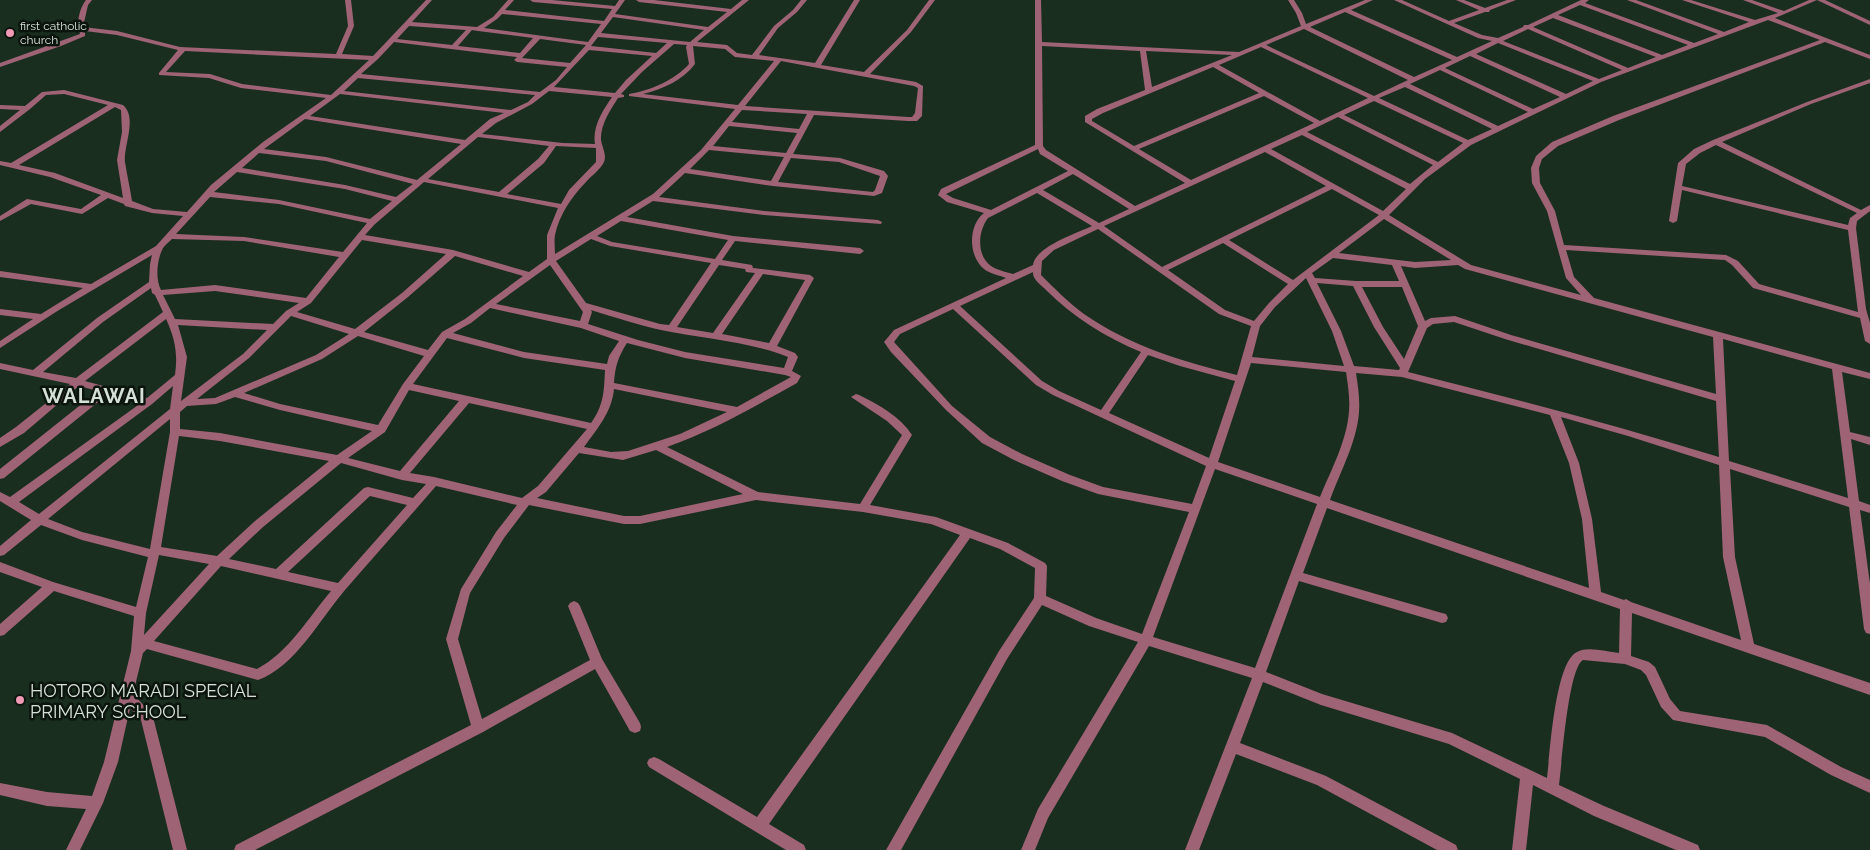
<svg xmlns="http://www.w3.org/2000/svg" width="1870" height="850" viewBox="0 0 1870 850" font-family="Raleway,sans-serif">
  <rect width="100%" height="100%" fill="#1a2e1f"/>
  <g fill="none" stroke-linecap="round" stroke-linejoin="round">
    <path fill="#9f6376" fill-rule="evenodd" d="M86 0H92L88 5 83 27 117 31 180 47 336 54 348 26 345 0H351L354 26 342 54 373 56 426 0H432L412 22 477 27 493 17 508 0H514L505 10 604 21 612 9 533 2 530 0H552L615 6 619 0H625L615 14 708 27 727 12 639 2 636 0H654L731 9 742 0H749L697 42 727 45 737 53 752 55 774 26 793 10 801 0H807L797 12 778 28 759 55 815 63 854 0H860L821 65 864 72 907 30 929 0H935L911 32 870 74 916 82 923 86 922 116 917 121H908L814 115 793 154 840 158 884 171 888 176 882 193 874 196 773 186 685 173 659 197 764 211 878 220 882 222 881 224 764 215 653 201 627 217 733 236 860 248 864 251 860 254 735 241 722 260 752 265 753 268 810 275 814 278 777 346 795 353 798 357 792 371 801 376 797 383C755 406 713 431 667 447L758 492 860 504 902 435 887 421 851 397 856 394 859 395C879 405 900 416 912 435L870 505 936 517 1008 543 1045 563 1047 566 1046 596 1096 618 1142 634 1189 512 1098 494 1062 481 1014 460 982 443 946 410 891 352 884 342 894 330 1006 278C999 275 990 274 984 269 968 256 968 225 984 213L947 202 938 195 941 189 1035 145V0H1041L1042 42 1239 52 1301 26 1296 13 1288 0H1294L1302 13 1306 24 1365 0H1373L1351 10 1457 57 1492 41 1478 38 1394 0H1402L1449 21 1479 10 1456 0H1464L1485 8 1507 0H1516L1490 10 1489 12H1485L1454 23 1482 35 1498 38 1523 27 1524 25H1528L1581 0H1589L1585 3 1694 43 1718 34 1627 0H1636L1724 32 1749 22 1682 0H1691L1755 20 1778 13 1743 0H1752L1784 11 1809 0H1825L1870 21V25L1817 0 1775 18 1870 55V59L1825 42 1619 120 1558 146 1542 159 1539 168 1540 183 1555 211 1564 245 1726 255 1738 261 1759 284 1858 312 1848 230 1682 190 1677 221 1673 223 1669 221 1678 163 1694 149 1713 140 1807 102 1870 79V83L1811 104 1722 142 1861 210 1870 205V211L1857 221 1856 228 1866 309 1870 323V344L1865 341 1860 318 1753 288 1732 265 1725 260 1566 250 1574 277 1594 298 1870 373V379L1842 372 1850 432 1870 437V445L1851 439 1859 501 1870 505V513L1860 510 1870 584V634L1866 633 1864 629 1849 507 1730 469 1735 557 1754 644 1870 683V695L1632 613 1631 656 1649 662 1655 667 1670 699 1680 711 1767 725 1841 767 1870 780V793L1831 775 1765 737 1673 720 1661 707 1646 675 1641 670 1625 664 1583 660C1568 669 1562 763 1559 785L1604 806 1698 845 1700 850H1676L1594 816 1533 785 1526 850H1512L1520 779 1449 744 1321 705 1263 682 1240 743 1326 776 1456 845 1458 850H1437L1317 785 1236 754 1199 850H1185L1252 678 1149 646 1048 818 1035 850H1021L1038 809 1138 642 1089 626 1042 605 1007 659 901 850H886L999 651 1034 598 1035 568 1000 549 970 538 769 824 804 845 806 850H786L649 767 647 763 649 759 654 757 659 759 757 817 960 535 931 524 863 512 756 500 640 524H624L529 505 504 538 470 593 458 639 482 719 590 660 568 606 570 603 574 601 578 603 580 606 602 659 640 723 641 727 640 731 635 733 630 731 595 669 483 732 255 850H234L236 845 471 725 446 639 461 589 496 532 517 505 436 486C406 521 375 555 345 590 320 619 295 667 258 680L147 649 143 653 133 694 151 713 153 717 187 850H173L141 720 130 708 118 762 103 803 80 850H66L86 809 47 806 0 795V783L47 792 92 796 104 762 131 651 134 616 54 591 4 635 0 636V624L42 587 0 572V562L53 582 136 607 148 557 82 540 41 525 4 555 0 556V546L31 520 0 501V492L10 497 141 403 108 394 4 478 0 479V469L98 391 79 386 24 433 0 447V438L16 427 70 384 0 369V363L33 370 97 318 149 282 150 264 152 255 59 310 0 348V341L33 319 0 315V309L41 314 83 288 0 277V271L91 284 156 246 183 216 152 213 125 206 124 204 108 198 82 214 31 204 0 221V216L27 199 81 209 101 195 50 177 0 165V161L11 163 108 105 64 94 46 95 30 109 0 132V126L20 110 0 109V105L25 106 42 92 64 90 123 105C138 118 123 146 125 162 127 175 130 188 132 201L153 209 187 212 211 185 263 142 326 98 241 88 209 78 159 75V73L178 50 117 35 85 31V36L61 46 0 67V63L80 34C76 24 79 9 86 0ZM1580 5 1688 45 1662 55 1558 15ZM1345 12 1452 60 1414 77 1310 27ZM502 14 601 24 588 42 484 28 497 19ZM613 17 704 30 690 42 601 33ZM1553 18 1656 57 1628 68 1533 27ZM1768 20 1820 40 1613 116 1552 142 1536 156 1531 168 1532 183 1547 211 1566 278 1581 295 1471 265 1389 215 1425 179 1471 145 1601 82ZM409 26 466 30 452 45 397 39ZM1304 29 1408 80 1374 96 1266 45ZM1528 29 1622 70 1599 79 1503 41ZM472 30 478 31 533 38 520 53 458 46ZM598 37 667 43 656 53 591 46ZM540 39 586 45 570 63 522 58ZM394 42 517 57 514 60 517 62 567 67 556 80 540 92 361 74 378 59ZM1498 43 1593 81 1566 94 1476 54ZM674 44 687 45 686 47 689 64C675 80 649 91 629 94V96L735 109 701 150 653 194 555 254C555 248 554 240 555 235 559 215 572 196 586 182 591 176 601 169 604 162 607 155 602 147 601 140 600 125 611 109 618 98L624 97V95L621 94 642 72ZM693 46 725 49 735 57 774 61 738 105 643 94C663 89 683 80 695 64ZM1042 46 1140 51 1145 90 1097 109 1085 116V122L1185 183 1135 206 1046 150 1043 146ZM1261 47 1368 98 1320 121 1219 65ZM589 50 652 56 626 80 615 93 554 87ZM185 51 369 60 331 95 242 84 210 74 166 72ZM1146 51 1232 55 1152 87ZM1470 56 1560 97 1533 109 1445 68ZM781 61 914 86 918 88 915 113 912 117H908L745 106ZM1213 67 1259 93 1134 146 1092 121V119L1103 113ZM1440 70 1528 112 1498 126 1410 84ZM358 78 535 95 528 102 511 110 344 91ZM1405 87 1492 129 1468 140 1379 98ZM549 91 612 97C603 110 592 127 595 144L563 143 482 134 496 123 532 104ZM340 94 504 113 490 119 465 140 310 116ZM1264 96 1314 123 1191 180 1139 149ZM1374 101 1463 143 1438 162 1344 115ZM115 107 121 110 122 132 117 160 123 198 55 173 19 165ZM742 110 807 114 799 129 732 122ZM1338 117 1433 165 1410 184 1307 132ZM305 119 461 144 417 180 326 157 264 149ZM729 126 797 133 786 153 713 146ZM1302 135 1406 189 1383 211 1271 149ZM478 137 549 146 538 159 499 192 428 179ZM1716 145 1857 213 1850 218 1848 225 1682 186 1686 164 1700 153ZM556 146 596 148V162L569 190 561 204 507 194 544 163ZM1038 149 1040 154 1068 171 991 210 953 198 946 194ZM709 150 784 157 771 181 690 169ZM1265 152 1326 186 1162 267 1104 226ZM259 153 326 161 413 184 396 197 345 185 242 168ZM791 158 839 162 880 176 875 190 873 192 778 182ZM237 172 345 189 392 201 370 219 279 200 214 192ZM1073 174 1129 209 1099 223 1043 190ZM424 182 558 208 547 235V259L529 272 453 250 365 235 375 224ZM1332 189 1379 215 1293 280 1229 240ZM1037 193 1092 226C1077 233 1035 247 1033 265L1013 274C1006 272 997 270 991 266 976 255 978 231 988 218ZM210 197 279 204 367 223 343 252 244 237 176 234ZM1384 219 1451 260 1415 262 1339 253ZM621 221 728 240 715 259 612 242 597 236ZM1098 229 1219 314 1251 326 1237 375C1184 362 1130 346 1084 314 1069 303 1055 289 1041 275L1042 261 1054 250ZM172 239 244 241 339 257 306 298 215 285 161 290C155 279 157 259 163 248 165 245 169 242 172 239ZM591 239 610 246 711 263 669 325 660 324 586 303 556 261ZM362 240 446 254 402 293 355 329 297 312 311 303ZM1223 243 1288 284 1269 303 1254 321 1225 310 1168 270ZM455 256 523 276 465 319 442 332 428 350 364 332 408 297ZM1333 258 1392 265 1399 281H1356L1315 278 1312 273ZM550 265 583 312 580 321 496 304ZM719 265 745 269 746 272 755 273 713 333 677 327ZM1458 265 1465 269 1713 337 1716 394 1511 335 1455 316 1431 318 1425 321 1401 266 1415 268ZM1033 272C1032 279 1041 285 1046 290 1073 317 1105 337 1141 352L1101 410 1059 391 1042 381 960 306ZM763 274 805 280 769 343 722 334ZM1306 278 1332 331 1344 366 1252 357 1260 326 1275 307ZM1317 283 1353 286 1374 327 1400 368 1399 370 1354 366 1341 331ZM1362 287H1402L1418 326 1404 359 1383 327ZM151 288 152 293 155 295 163 312 76 378 43 372 103 322ZM215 291 299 303 286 311 273 324 175 319 163 295ZM490 308 581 328 619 341 609 356 607 364 524 352 453 333 471 323ZM953 309 1036 385 1053 395 1206 466 1192 504 1103 487 1070 475 1022 454 990 437 952 406 894 342 900 334ZM591 310C614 317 638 325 661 330 704 339 748 341 788 357L784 368 685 352 638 340 588 324 592 312ZM291 316 349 334 316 355 215 398 197 399 249 358ZM166 319C175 338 178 354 175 375L147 398 85 381ZM1454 322 1505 339 1716 401 1719 457C1616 425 1512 398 1408 372L1427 328 1433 324ZM178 325 267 330 243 354 181 401 187 357ZM358 336 424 356 403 384 378 425 280 404 244 393 322 359ZM447 338 524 358 605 370C604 391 604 405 591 423L413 384ZM1723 339 1832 369 1848 498 1729 461ZM627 343 685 358 785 375 791 377 737 407 614 383C615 367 618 357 627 343ZM1148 355 1180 366 1235 381 1209 458 1109 413ZM1251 363 1346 372C1348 385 1350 398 1349 411 1347 441 1331 470 1320 497L1218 462ZM1356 373 1402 377 1550 415 1569 463 1582 519 1589 588 1330 500C1340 472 1357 442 1359 412 1360 399 1358 386 1356 373ZM173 386 170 409 39 514 19 502 152 404ZM614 389 727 412 680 434 628 451 611 452 584 447C597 429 612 412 614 389ZM409 390 459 401 400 471 348 458 385 432ZM235 397 280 410 372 431 337 455 220 433 180 429V412L187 406 216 404ZM469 403 587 429 538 486 522 498 434 477 410 473ZM1561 417 1628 436 1719 465 1723 557 1741 640 1631 602 1626 599 1624 600 1601 592 1592 519 1579 463ZM170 419V432L150 549 82 532 48 519ZM179 436 220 441 329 461 255 521 217 556 161 547ZM656 450 743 494 640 516H624L537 498 546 492 579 453 623 460ZM341 463 402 480 426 484 413 498 368 487 364 488 276 569 229 559 263 527ZM1215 469 1317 504 1255 668 1153 637ZM370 496 407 505 338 583 288 572ZM1327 508 1620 609 1619 653C1607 652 1588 646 1577 652 1555 662 1550 754 1547 778L1452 733 1322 694 1266 672 1299 581 1442 623 1446 622 1448 618 1446 614 1442 613 1303 573ZM159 555 209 564 144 635 146 613ZM221 566 331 591C308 618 289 652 257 669L154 641Z"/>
  </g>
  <g fill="#f09ab6" stroke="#0b140d" stroke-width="2">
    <circle cx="10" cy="33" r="5"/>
    <circle cx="20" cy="700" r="5"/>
  </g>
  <g text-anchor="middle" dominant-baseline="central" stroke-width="5" stroke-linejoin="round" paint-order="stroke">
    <g font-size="12" fill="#d5e1d7" stroke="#0b140d" text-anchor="start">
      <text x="20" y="26">first catholic<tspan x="20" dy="14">church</tspan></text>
    </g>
    <g font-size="18" fill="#d5e1d7" stroke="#0b140d" text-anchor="start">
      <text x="30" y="690">HOTORO MARADI SPECIAL<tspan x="30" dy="21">PRIMARY SCHOOL</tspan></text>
    </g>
    <g font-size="20" font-weight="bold" letter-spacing="1" fill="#d5e1d7" stroke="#0b140d">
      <text x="94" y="396">WALAWAI</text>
    </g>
  </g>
</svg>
